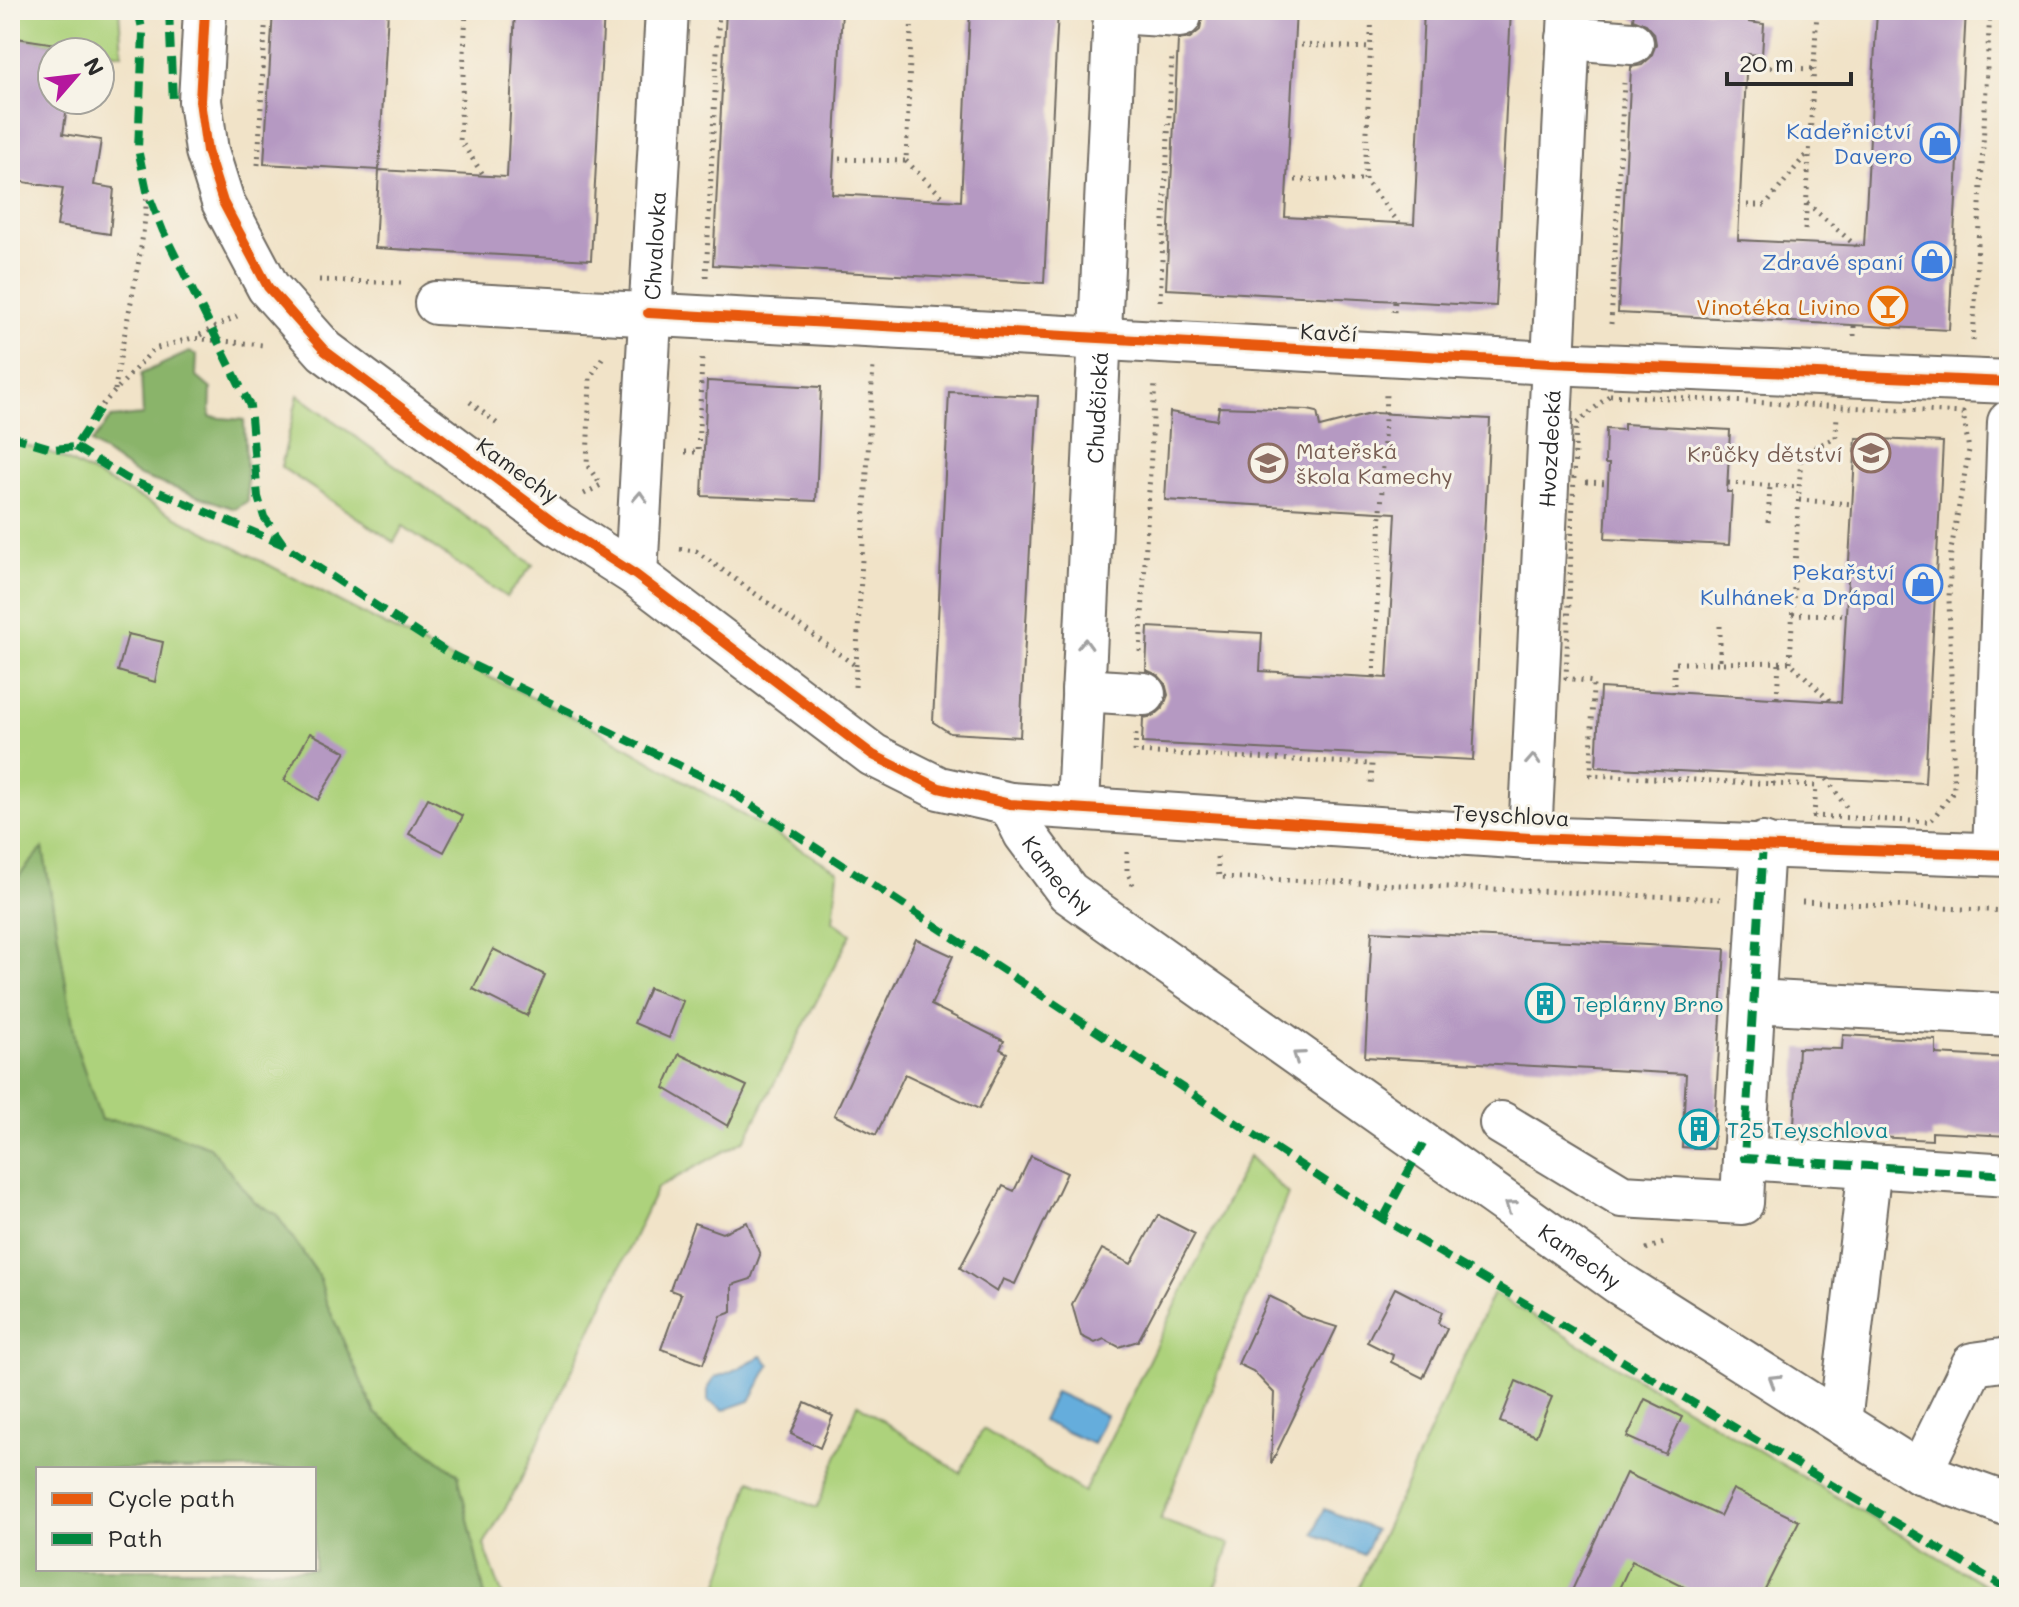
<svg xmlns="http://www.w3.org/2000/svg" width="2019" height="1607" viewBox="0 0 2019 1607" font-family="Mali,sans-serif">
  <rect width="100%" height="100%" fill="#f7f3e8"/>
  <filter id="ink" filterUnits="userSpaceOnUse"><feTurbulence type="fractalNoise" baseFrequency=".0125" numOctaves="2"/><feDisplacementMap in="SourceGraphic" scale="16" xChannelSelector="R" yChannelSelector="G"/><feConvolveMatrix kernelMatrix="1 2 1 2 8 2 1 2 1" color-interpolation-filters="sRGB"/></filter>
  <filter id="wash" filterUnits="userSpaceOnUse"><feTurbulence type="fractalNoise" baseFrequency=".006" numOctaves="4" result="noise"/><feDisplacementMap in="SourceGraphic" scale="32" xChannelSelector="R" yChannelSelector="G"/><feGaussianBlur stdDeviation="1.8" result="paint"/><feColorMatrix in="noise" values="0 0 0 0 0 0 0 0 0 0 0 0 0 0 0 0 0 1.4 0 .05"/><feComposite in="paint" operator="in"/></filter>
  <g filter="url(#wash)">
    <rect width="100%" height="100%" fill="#f1e3c8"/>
    <g fill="#add27b" stroke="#6c7e53" stroke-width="2">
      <polygon points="10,10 119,10 122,54 10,37"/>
      <polygon points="298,395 533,565 506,597 403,526 394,542 281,467"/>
      <polygon points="10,441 57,455 431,649 591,726 838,871 833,921 851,934 745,1140 657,1188 520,1482 484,1545 503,1597 485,1597 458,1474 375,1413 326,1302 319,1276 276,1214 254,1202 210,1147 139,1122 101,1120 77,1049 43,849 10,886"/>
      <polygon points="1249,1156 1288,1194 1160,1520 1230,1544 1212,1597 715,1597 751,1480 817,1508 858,1404 960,1473 983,1429 1084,1492"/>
      <polygon points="1493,1293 2006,1597 1354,1597"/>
    </g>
    <g fill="#8ab46b" stroke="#5a704b" stroke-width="2" fill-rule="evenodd">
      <polygon points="189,352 197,355 196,376 211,389 210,417 244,420 248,501 235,509 137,475 91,443 111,418 143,415 141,374"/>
      <path d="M43 848 77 1049 101 1120 139 1122 210 1147 254 1202 276 1214 319 1276 326 1302 375 1413 458 1474 485 1597H10V886ZM38 1469H314V1569H38Z"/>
    </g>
    <g fill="#65addc" stroke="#486c84" stroke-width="2">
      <path d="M762 1356 770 1365 750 1401 724 1410 708 1401V1387L715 1377C734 1373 744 1363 762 1356Z"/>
      <polygon points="1055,1392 1106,1415 1093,1444 1042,1421"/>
      <polygon points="1324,1509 1375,1530 1364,1555 1314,1534"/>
    </g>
    <g id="blocks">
      <g fill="#b599c2">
        <polygon points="273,10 388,10 379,170 264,164"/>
        <polygon points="515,10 604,10 591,260 375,248 379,170 507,177"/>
        <polygon points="726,10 842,10 832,194 961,201 970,10 1058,10 1044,283 713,265"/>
        <polygon points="1203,10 1296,10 1285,217 1414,224 1424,10 1511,10 1496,306 1166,289 1178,40 1190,38 1200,30"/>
        <polygon points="1634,10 1749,10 1749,22 1764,24 1762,55 1747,54 1738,240 1864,246 1877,10 1966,10 1949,330 1618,313 1631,67 1642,65 1651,57 1656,44 1654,33 1646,24 1633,19"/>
        <polygon points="10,37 76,47 76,52 52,52 52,100 68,100 63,134 101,140 94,185 114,188 110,234 57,226 63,188 10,180"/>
        <polygon points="707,381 821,387 816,501 702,496"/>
        <polygon points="949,392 1038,396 1020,737 950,733 933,722"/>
        <polygon points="1219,407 1308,410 1317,412 1320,427 1374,413 1490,419 1473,760 1142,743 1143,718 1154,716 1163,708 1168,695 1165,683 1158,675 1146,670 1148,627 1262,633 1260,671 1387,678 1396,513 1165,500 1170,412 1217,420"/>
        <polygon points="1624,424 1730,430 1727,492 1732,492 1729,545 1605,539 1609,464 1605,464 1606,429 1624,430"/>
        <polygon points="1856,438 1943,442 1925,783 1596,767 1600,688 1841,702"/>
        <polygon points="128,634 163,642 155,682 118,671"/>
        <polygon points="310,733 346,752 318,800 284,780"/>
        <polygon points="428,798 463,816 444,852 409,834"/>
        <polygon points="1372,931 1725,949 1713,1149 1682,1147 1686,1074 1365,1057"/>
        <polygon points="916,939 953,956 931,1005 1004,1041 1000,1049 1007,1053 979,1109 905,1074 876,1135 834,1115"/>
        <polygon points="493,949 545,975 527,1016 473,989"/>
        <polygon points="649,988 683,1001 669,1038 634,1023"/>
        <polygon points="1843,1035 1936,1040 1936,1054 2009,1058 2009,1136 1932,1132 1932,1140 1838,1135 1838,1128 1794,1126 1798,1048 1842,1049"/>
        <polygon points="679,1054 747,1086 728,1126 664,1088"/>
        <polygon points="1031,1156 1067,1173 1015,1284 1003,1279 997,1292 960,1268 1003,1186 1014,1191"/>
        <polygon points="1158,1215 1195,1234 1138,1341 1119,1347 1104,1339 1095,1343 1081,1336 1072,1304 1102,1249 1131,1264"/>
        <polygon points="747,1222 760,1255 751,1279 732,1285 732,1312 721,1316 703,1364 661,1349 681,1294 670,1290 694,1223 722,1233"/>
        <polygon points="1395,1288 1442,1312 1438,1323 1447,1329 1423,1378 1391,1362 1393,1355 1367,1342"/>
        <polygon points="1269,1296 1286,1304 1301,1316 1337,1327 1271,1464 1274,1393 1253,1371 1238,1364"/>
        <polygon points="1516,1381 1552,1397 1536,1436 1500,1422"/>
        <polygon points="1645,1399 1682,1417 1665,1454 1627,1437"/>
        <polygon points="805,1403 833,1416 820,1448 791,1434"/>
        <polygon points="1626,1473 1720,1516 1733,1489 1799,1521 1761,1597 1704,1597 1632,1561 1615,1597 1569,1597"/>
      </g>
    </g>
  </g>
  <g filter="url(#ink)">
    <use href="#blocks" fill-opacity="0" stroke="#706b62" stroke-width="2"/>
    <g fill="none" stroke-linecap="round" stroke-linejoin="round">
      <defs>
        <g id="minor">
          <polyline points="205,10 200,101 207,151 223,202 268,287 325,351 558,525 636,575 873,755 939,788 1010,804 1530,838 2009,855"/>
          <polyline points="1115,12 1180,16"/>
          <polyline points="1568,38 1632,43"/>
          <polyline points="436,303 1551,363 2009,382"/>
          <path id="s1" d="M636 575 667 10"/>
          <polyline points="1083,690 1144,694"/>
          <path id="s2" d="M1010 804 1025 834 1068 892 1619 1283 1920 1473 2009 1505"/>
          <path id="s3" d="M1078 805 1115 10"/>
          <path id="s4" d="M1530 838 1570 10"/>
          <polyline points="1763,844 1744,1158 2009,1175"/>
          <polyline points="1994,854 2009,422"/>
          <polyline points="1753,1001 2009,1015"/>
          <polyline points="1501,1123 1622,1196 1742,1203 1744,1158"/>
          <polyline points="1840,1422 1870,1166"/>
          <polyline points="1920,1473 1973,1364 2009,1359"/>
        </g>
      </defs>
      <use href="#minor" stroke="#706b62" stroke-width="46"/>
      <g stroke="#706b62" stroke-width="5" stroke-dasharray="2 6" stroke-linecap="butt">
        <polyline points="466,10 460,140 484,176"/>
        <polyline points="1372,10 1365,180 1399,223"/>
        <polyline points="1301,45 1371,48"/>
        <polyline points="1754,67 1814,69"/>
        <polyline points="839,159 906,161 912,10"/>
        <polyline points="906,161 946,200"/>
        <polyline points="258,165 266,10"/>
        <polyline points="1295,180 1365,180"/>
        <polyline points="1807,203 1856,246"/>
        <polyline points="1747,205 1766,205 1808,152"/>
        <polyline points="1805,230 1817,10"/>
        <polyline points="706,277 719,10"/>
        <polyline points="319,280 401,283"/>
        <polyline points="1160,301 1172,55"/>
        <polyline points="1394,312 1395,301"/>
        <polyline points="1611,324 1624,83"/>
        <polyline points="200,335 237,316"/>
        <polyline points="1854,336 1854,324"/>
        <polyline points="1973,341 1990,10"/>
        <path d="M115 390C124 324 144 257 147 191"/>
        <polygon points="1610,395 1963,413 1969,450 1951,550 1949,598 1954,791 1930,822 1814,816 1816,786 1591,775 1593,682 1566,678 1576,424"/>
        <polyline points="470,402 500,426"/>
        <polyline points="102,405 154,349 192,338 263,345"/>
        <polyline points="685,452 698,452 702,359"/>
        <polyline points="1586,482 1608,483"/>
        <polyline points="1728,483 1800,487"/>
        <polyline points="584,494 601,485 587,465 590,378 604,355"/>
        <polyline points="1799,500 1852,504"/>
        <polyline points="1768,522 1770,486"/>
        <polyline points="680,549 696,551 856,666 855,687"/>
        <polyline points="1792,614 1846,615"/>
        <polyline points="1720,626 1720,663 1790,662 1830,701"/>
        <polyline points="1140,652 1155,382"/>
        <polyline points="1790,662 1801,453 1836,438 1837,414"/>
        <polyline points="856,666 873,366"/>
        <polyline points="1374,677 1386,394"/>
        <polyline points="1674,693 1674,663 1720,663"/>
        <polyline points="1777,698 1779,662"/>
        <polyline points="1136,734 1135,752 1372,764 1371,787"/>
        <polyline points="1669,779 1670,770"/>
        <polyline points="1827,779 1846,807"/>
        <polyline points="1773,784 1773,776"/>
        <polyline points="1127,852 1127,871 1133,885"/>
        <polyline points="1217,857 1219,877 1720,899"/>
        <polyline points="1802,902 2009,911"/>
        <polyline points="1646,1249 1667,1242"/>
      </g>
      <use href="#minor" stroke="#fff" stroke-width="42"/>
      <g stroke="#00873e" stroke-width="8" stroke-dasharray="16 8" stroke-linecap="butt">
        <polyline points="138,10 143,33 138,149 147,191 163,231 250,406 258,497 264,517 284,545 448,653 722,786 1383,1219 2009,1590"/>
        <polyline points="169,10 173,102"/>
        <polyline points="10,436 54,449 75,447 102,405"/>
        <polyline points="75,447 126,478 284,545"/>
        <polyline points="1763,844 1744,1158 2009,1175"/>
        <polyline points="1383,1219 1423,1144"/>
      </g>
      <defs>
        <g id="cycleway">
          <polyline points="205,10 200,101 207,151 223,202 268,287 325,351 558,525 636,575 873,755 939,788 1010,804 1530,838 2009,855"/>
          <polyline points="648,313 1551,363 2009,382"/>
        </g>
      </defs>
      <use href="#cycleway" stroke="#f7f3e8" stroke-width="15"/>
      <use href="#cycleway" stroke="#e8590c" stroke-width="10"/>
    </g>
    <defs><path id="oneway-chevron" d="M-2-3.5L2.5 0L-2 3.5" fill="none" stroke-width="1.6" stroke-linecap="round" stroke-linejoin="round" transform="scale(2)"/></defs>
    <g stroke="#a0a0a0">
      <use href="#oneway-chevron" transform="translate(640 497) rotate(-87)"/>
      <use href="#oneway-chevron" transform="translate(1085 644) rotate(-88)"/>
      <use href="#oneway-chevron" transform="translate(1533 760) rotate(-87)"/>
      <use href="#oneway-chevron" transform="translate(1298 1056) rotate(-145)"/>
      <use href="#oneway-chevron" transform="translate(1510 1206) rotate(-145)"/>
      <use href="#oneway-chevron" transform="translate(1774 1380) rotate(-148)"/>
    </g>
  </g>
  <defs>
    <symbol id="shop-ring" viewBox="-11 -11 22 22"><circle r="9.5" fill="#f7f3e8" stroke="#3f7fe0" stroke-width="1.5"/><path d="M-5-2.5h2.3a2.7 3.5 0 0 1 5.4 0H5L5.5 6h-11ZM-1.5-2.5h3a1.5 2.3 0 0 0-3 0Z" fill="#3f7fe0"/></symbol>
    <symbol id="bar-ring" viewBox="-11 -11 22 22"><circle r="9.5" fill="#f7f3e8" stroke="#e8710a" stroke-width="1.5"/><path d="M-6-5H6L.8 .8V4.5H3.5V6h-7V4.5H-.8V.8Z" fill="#e8710a"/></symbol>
    <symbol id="school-ring" viewBox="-11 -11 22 22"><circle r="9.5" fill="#f7f3e8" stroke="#8d6e63" stroke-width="1.5"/><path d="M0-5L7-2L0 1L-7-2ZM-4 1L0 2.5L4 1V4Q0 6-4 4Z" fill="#8d6e63"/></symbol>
    <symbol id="building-ring" viewBox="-11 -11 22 22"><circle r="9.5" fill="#f7f3e8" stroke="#0f9aa8" stroke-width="1.5"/><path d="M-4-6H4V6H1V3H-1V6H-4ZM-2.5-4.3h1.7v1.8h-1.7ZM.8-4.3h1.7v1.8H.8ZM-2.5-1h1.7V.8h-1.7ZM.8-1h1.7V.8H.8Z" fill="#0f9aa8"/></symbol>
  </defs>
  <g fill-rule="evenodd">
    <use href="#shop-ring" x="1918" y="121" width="44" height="44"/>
    <use href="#shop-ring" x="1910" y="239" width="44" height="44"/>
    <use href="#bar-ring" x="1866" y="284" width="44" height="44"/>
    <use href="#school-ring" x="1849" y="431" width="44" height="44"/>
    <use href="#school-ring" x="1246" y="441" width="44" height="44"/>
    <use href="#shop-ring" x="1901" y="562" width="44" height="44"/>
    <use href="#building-ring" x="1523" y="981" width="44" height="44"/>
    <use href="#building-ring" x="1677" y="1107" width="44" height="44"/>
  </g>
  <g text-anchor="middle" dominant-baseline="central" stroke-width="6" stroke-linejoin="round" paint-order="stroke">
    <g font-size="22" fill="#366cbe" stroke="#f7f3e8" text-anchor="end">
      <text x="1912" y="130">Kadeřnictví<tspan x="1912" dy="25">Davero</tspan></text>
      <text x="1904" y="261">Zdravé spaní</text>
      <text x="1895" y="571">Pekařství<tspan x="1895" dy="25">Kulhánek a Drápal</tspan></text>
    </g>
    <g font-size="22" fill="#2b2b2b" stroke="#f7f3e8">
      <text stroke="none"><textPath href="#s1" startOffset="330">Chvalovka</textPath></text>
      <text transform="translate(1329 332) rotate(3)">Kavčí</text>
      <text stroke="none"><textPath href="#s3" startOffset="398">Chudčická</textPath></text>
      <text stroke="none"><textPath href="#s4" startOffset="390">Hvozdecká</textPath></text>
      <text transform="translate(518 470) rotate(36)">Kamechy</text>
      <text transform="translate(1511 815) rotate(3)">Teyschlova</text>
      <text stroke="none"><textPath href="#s2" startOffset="86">Kamechy</textPath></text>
      <text stroke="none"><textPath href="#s2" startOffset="734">Kamechy</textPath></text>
    </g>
    <g font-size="22" fill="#c56008" stroke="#f7f3e8" text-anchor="end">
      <text x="1860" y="306">Vinotéka Livino</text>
    </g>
    <g font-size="22" fill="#785e54" stroke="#f7f3e8" text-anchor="start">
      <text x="1296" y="450">Mateřská<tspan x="1296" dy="25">škola Kamechy</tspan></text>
      <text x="1843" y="453" text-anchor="end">Krůčky dětství</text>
    </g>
    <g font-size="22" fill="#0d838f" stroke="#f7f3e8" text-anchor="start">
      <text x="1573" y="1003">Teplárny Brno</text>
      <text x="1727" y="1129">T25 Teyschlova</text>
    </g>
  </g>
  <rect width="2019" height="1607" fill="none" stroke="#f7f3e8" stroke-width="40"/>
  <rect x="36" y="1467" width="280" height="104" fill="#f7f3e8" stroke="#a5a39c" stroke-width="2"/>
  <rect x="52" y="1493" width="40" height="12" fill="#e8590c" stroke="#a5a39c" stroke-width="2"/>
  <text x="108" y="1507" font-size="24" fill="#2b2b2b">Cycle path</text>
  <rect x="52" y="1533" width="40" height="12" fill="#00873e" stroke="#a5a39c" stroke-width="2"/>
  <text x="108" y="1547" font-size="24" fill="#2b2b2b">Path</text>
  <g transform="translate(76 76) rotate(62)"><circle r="38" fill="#f7f3e8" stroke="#a5a39c" stroke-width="2"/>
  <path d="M0-6L14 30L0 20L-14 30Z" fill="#b5179e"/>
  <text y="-12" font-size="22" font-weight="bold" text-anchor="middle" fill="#2b2b2b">N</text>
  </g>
  <path d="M1727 72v12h124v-12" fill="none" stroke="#2b2b2b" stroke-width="4"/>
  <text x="1739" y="72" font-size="24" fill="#2b2b2b" stroke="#f7f3e8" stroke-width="6" paint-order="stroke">20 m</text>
</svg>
